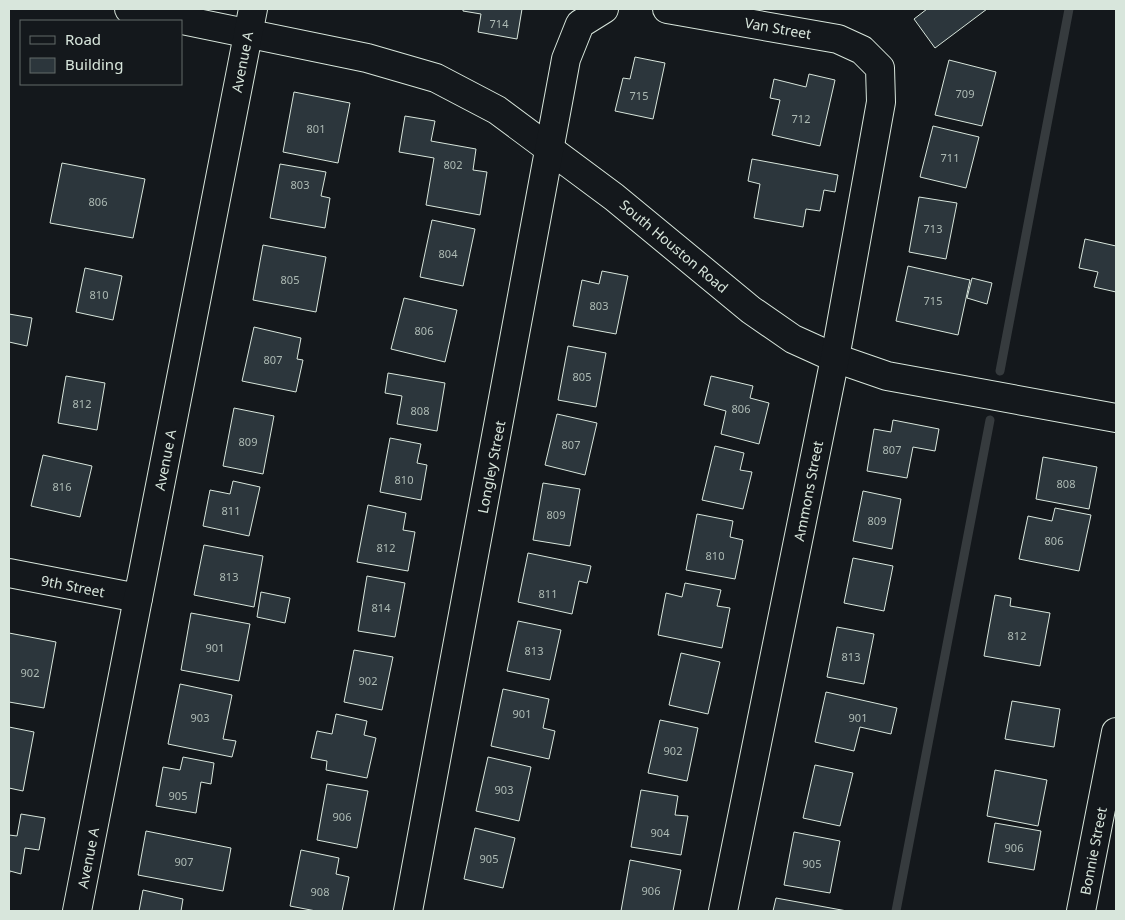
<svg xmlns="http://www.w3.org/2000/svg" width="1125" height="920" viewBox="0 0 1125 920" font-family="'Noto Sans',sans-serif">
  <rect width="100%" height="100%" fill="#14181c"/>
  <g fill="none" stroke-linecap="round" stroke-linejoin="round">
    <g stroke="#363b3e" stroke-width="9">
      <polyline points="1000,371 1069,9"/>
      <polyline points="896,911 990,420"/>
    </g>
  </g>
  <g fill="#2c363c" stroke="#d8e6dc">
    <polygon points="463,9 522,9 517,39 478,32 481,14 463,11"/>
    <polygon points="927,9 987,9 935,48 914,19"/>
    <polygon points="635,57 665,63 653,119 615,111 623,78 630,79"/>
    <polygon points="949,60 996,72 982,126 935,115"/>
    <polygon points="809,74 835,80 820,146 772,135 780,100 770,98 774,79 806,87"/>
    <polygon points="294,92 350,103 338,163 283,152"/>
    <polygon points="405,116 435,121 431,141 476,149 473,170 487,172 480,215 426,205 434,158 399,152"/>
    <polygon points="933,126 979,137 966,188 920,177"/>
    <polygon points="752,159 838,175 835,192 824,190 820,211 806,209 803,227 754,218 760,184 748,181"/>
    <polygon points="62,163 145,179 133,238 50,223"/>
    <polygon points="280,164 326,172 321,196 330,198 325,228 270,218"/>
    <polygon points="919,197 957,203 946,259 909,252"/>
    <polygon points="432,220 475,229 463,286 420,277"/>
    <polygon points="1085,239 1116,246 1116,292 1094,287 1098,272 1079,268"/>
    <polygon points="263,245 326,257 316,312 253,300"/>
    <polygon points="908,266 970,280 958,335 896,321"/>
    <polygon points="85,268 122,276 113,320 76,312"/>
    <polygon points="602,271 628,276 616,334 573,326 582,280 599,284"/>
    <polygon points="972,278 992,283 987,304 967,298"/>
    <polygon points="404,298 457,310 445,362 391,349"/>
    <polygon points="9,314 32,318 27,346 9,342"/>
    <polygon points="254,327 301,338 297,359 303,360 296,392 242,381"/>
    <polygon points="568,346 606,353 596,407 558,400"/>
    <polygon points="388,373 445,383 437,431 397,424 402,396 385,393"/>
    <polygon points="66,376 105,383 97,430 58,423"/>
    <polygon points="711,376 753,386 750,398 769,403 759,444 721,434 726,411 704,405"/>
    <polygon points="234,408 274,416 263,474 223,466"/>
    <polygon points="557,414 597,423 585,475 545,465"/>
    <polygon points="893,420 939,429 935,451 913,447 907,478 867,471 874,429 891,432"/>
    <polygon points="390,438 421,444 417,463 427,465 421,500 380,492"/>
    <polygon points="715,446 744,453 740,470 752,472 743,509 702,500"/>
    <polygon points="43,455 92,466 80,517 31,506"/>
    <polygon points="1043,457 1097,467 1089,509 1036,499"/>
    <polygon points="233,481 260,487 249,536 203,526 210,490 230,494"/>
    <polygon points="543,483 580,489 570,546 533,540"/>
    <polygon points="863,491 901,499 892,549 853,541"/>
    <polygon points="368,505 406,513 403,530 415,532 408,571 357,562"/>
    <polygon points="1055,508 1091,515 1079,571 1019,559 1028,516 1052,521"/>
    <polygon points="697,514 733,521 730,537 743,540 735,579 686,570"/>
    <polygon points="204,545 263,556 254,607 194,595"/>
    <polygon points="528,553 591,566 587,583 579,581 572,614 518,602"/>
    <polygon points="853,558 893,566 884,611 844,603"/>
    <polygon points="367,576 405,583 395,637 358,631"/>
    <polygon points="685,583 721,590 717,606 730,608 722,648 658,635 666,593 682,597"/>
    <polygon points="261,592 290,598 285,623 257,617"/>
    <polygon points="995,595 1011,598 1010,606 1050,613 1040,666 984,656"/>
    <polygon points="191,613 250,624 239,681 181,670"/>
    <polygon points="518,621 561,630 550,680 507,671"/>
    <polygon points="837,627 874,634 864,684 827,677"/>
    <polygon points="9,633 56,642 44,708 9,702"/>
    <polygon points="354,650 393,657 382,710 344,702"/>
    <polygon points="681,653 720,662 708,714 669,705"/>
    <polygon points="180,684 232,695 223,739 236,741 232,757 168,744"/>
    <polygon points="503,689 549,699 543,728 555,731 549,759 491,746"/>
    <polygon points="826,692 897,708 891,734 860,727 854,751 815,742"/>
    <polygon points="1012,701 1060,709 1054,747 1005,739"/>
    <polygon points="336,714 367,721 364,735 376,738 367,778 326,770 327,761 311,758 317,731 332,734"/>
    <polygon points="660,720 698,728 687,781 648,773"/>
    <polygon points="9,727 34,732 23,791 9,788"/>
    <polygon points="183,757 214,763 211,784 201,782 196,813 156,806 163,767 180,770"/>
    <polygon points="488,757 531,767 519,821 476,811"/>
    <polygon points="815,765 853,773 840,826 803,818"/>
    <polygon points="995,770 1047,780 1038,826 987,816"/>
    <polygon points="327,784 368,791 357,848 317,840"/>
    <polygon points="641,790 678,796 675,815 688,816 681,855 631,847"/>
    <polygon points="21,814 45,818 39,850 25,848 21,874 10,871 9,877 9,835 17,836"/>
    <polygon points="995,823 1041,831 1034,870 988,862"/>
    <polygon points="475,828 515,838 503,888 464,879"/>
    <polygon points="146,831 231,848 223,891 138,875"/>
    <polygon points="794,832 840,841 830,893 784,885"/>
    <polygon points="301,850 339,858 336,874 349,877 342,911 316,911 290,906"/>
    <polygon points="630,860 681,870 673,911 621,911"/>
    <polygon points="143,890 183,899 181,911 139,911"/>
    <polygon points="776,898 847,911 773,911"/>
  </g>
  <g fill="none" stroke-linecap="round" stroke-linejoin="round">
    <defs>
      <g id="minor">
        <polyline points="129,9 367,58 436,78 497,110 614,197 751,310 793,339 835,358 887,376 1116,418"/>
        <polyline points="667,9 838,39 862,50 880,68 881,102 835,358 723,911"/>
        <polyline points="9,573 138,598"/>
        <polyline points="77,911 253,9"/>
        <polyline points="408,911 566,59 580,24 604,9"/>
        <polyline points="1081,911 1116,732"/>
      </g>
    </defs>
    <use href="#minor" stroke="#d8e6dc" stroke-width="30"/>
    <use href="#minor" stroke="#14181c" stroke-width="28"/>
  </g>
  <g text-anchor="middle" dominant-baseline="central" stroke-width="4" stroke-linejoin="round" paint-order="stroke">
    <g font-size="11" fill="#adbab4">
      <text x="499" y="23">714</text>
      <text x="965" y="93">709</text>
      <text x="639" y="95">715</text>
      <text x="801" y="118">712</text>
      <text x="316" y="128">801</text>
      <text x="950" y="157">711</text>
      <text x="453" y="164">802</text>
      <text x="300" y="184">803</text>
      <text x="98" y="201">806</text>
      <text x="933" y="228">713</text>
      <text x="448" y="253">804</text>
      <text x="290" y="279">805</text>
      <text x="99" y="294">810</text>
      <text x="933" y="300">715</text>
      <text x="599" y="305">803</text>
      <text x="424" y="330">806</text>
      <text x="273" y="359">807</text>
      <text x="582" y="376">805</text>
      <text x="82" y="403">812</text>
      <text x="741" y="408">806</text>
      <text x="420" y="410">808</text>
      <text x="248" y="441">809</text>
      <text x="571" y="444">807</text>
      <text x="892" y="449">807</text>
      <text x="404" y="479">810</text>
      <text x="1066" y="483">808</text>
      <text x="62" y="486">816</text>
      <text x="231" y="510">811</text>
      <text x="556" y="514">809</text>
      <text x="877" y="520">809</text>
      <text x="1054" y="540">806</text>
      <text x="386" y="547">812</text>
      <text x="715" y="555">810</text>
      <text x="229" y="576">813</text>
      <text x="548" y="593">811</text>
      <text x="381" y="607">814</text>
      <text x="1017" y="635">812</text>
      <text x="215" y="647">901</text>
      <text x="534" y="650">813</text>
      <text x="851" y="656">813</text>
      <text x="30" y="672">902</text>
      <text x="368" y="680">902</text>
      <text x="522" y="713">901</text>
      <text x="200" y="717">903</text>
      <text x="858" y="717">901</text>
      <text x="673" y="750">902</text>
      <text x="504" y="789">903</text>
      <text x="178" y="795">905</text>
      <text x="342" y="816">906</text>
      <text x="660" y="832">904</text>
      <text x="1014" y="847">906</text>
      <text x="489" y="858">905</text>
      <text x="184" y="861">907</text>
      <text x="812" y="863">905</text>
      <text x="651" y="890">906</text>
      <text x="320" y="891">908</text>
    </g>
    <g font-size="14" fill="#d8e6dc" stroke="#14181c">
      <text transform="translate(778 28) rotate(10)">Van Street</text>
      <text transform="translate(242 62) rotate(-79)">Avenue A</text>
      <text transform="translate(674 246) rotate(40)">South Houston Road</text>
      <text transform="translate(165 460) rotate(-79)">Avenue A</text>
      <text transform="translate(491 467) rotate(-79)">Longley Street</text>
      <text transform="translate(808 491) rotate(-79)">Ammons Street</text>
      <text transform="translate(73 586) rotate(11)">9th Street</text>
      <text transform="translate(1093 851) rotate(-79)">Bonnie Street</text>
      <text transform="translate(88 858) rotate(-79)">Avenue A</text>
    </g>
  </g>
  <rect width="1125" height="920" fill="none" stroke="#d8e6dc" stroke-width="20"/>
  <rect x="20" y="20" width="162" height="65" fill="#14181c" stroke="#626a69"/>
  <rect x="30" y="36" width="25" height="8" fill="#14181c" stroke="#626a69"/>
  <text x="65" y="45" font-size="15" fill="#d8e6dc">Road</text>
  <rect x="30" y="58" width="25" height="15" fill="#2c363c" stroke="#626a69"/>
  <text x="65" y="70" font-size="15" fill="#d8e6dc">Building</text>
</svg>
